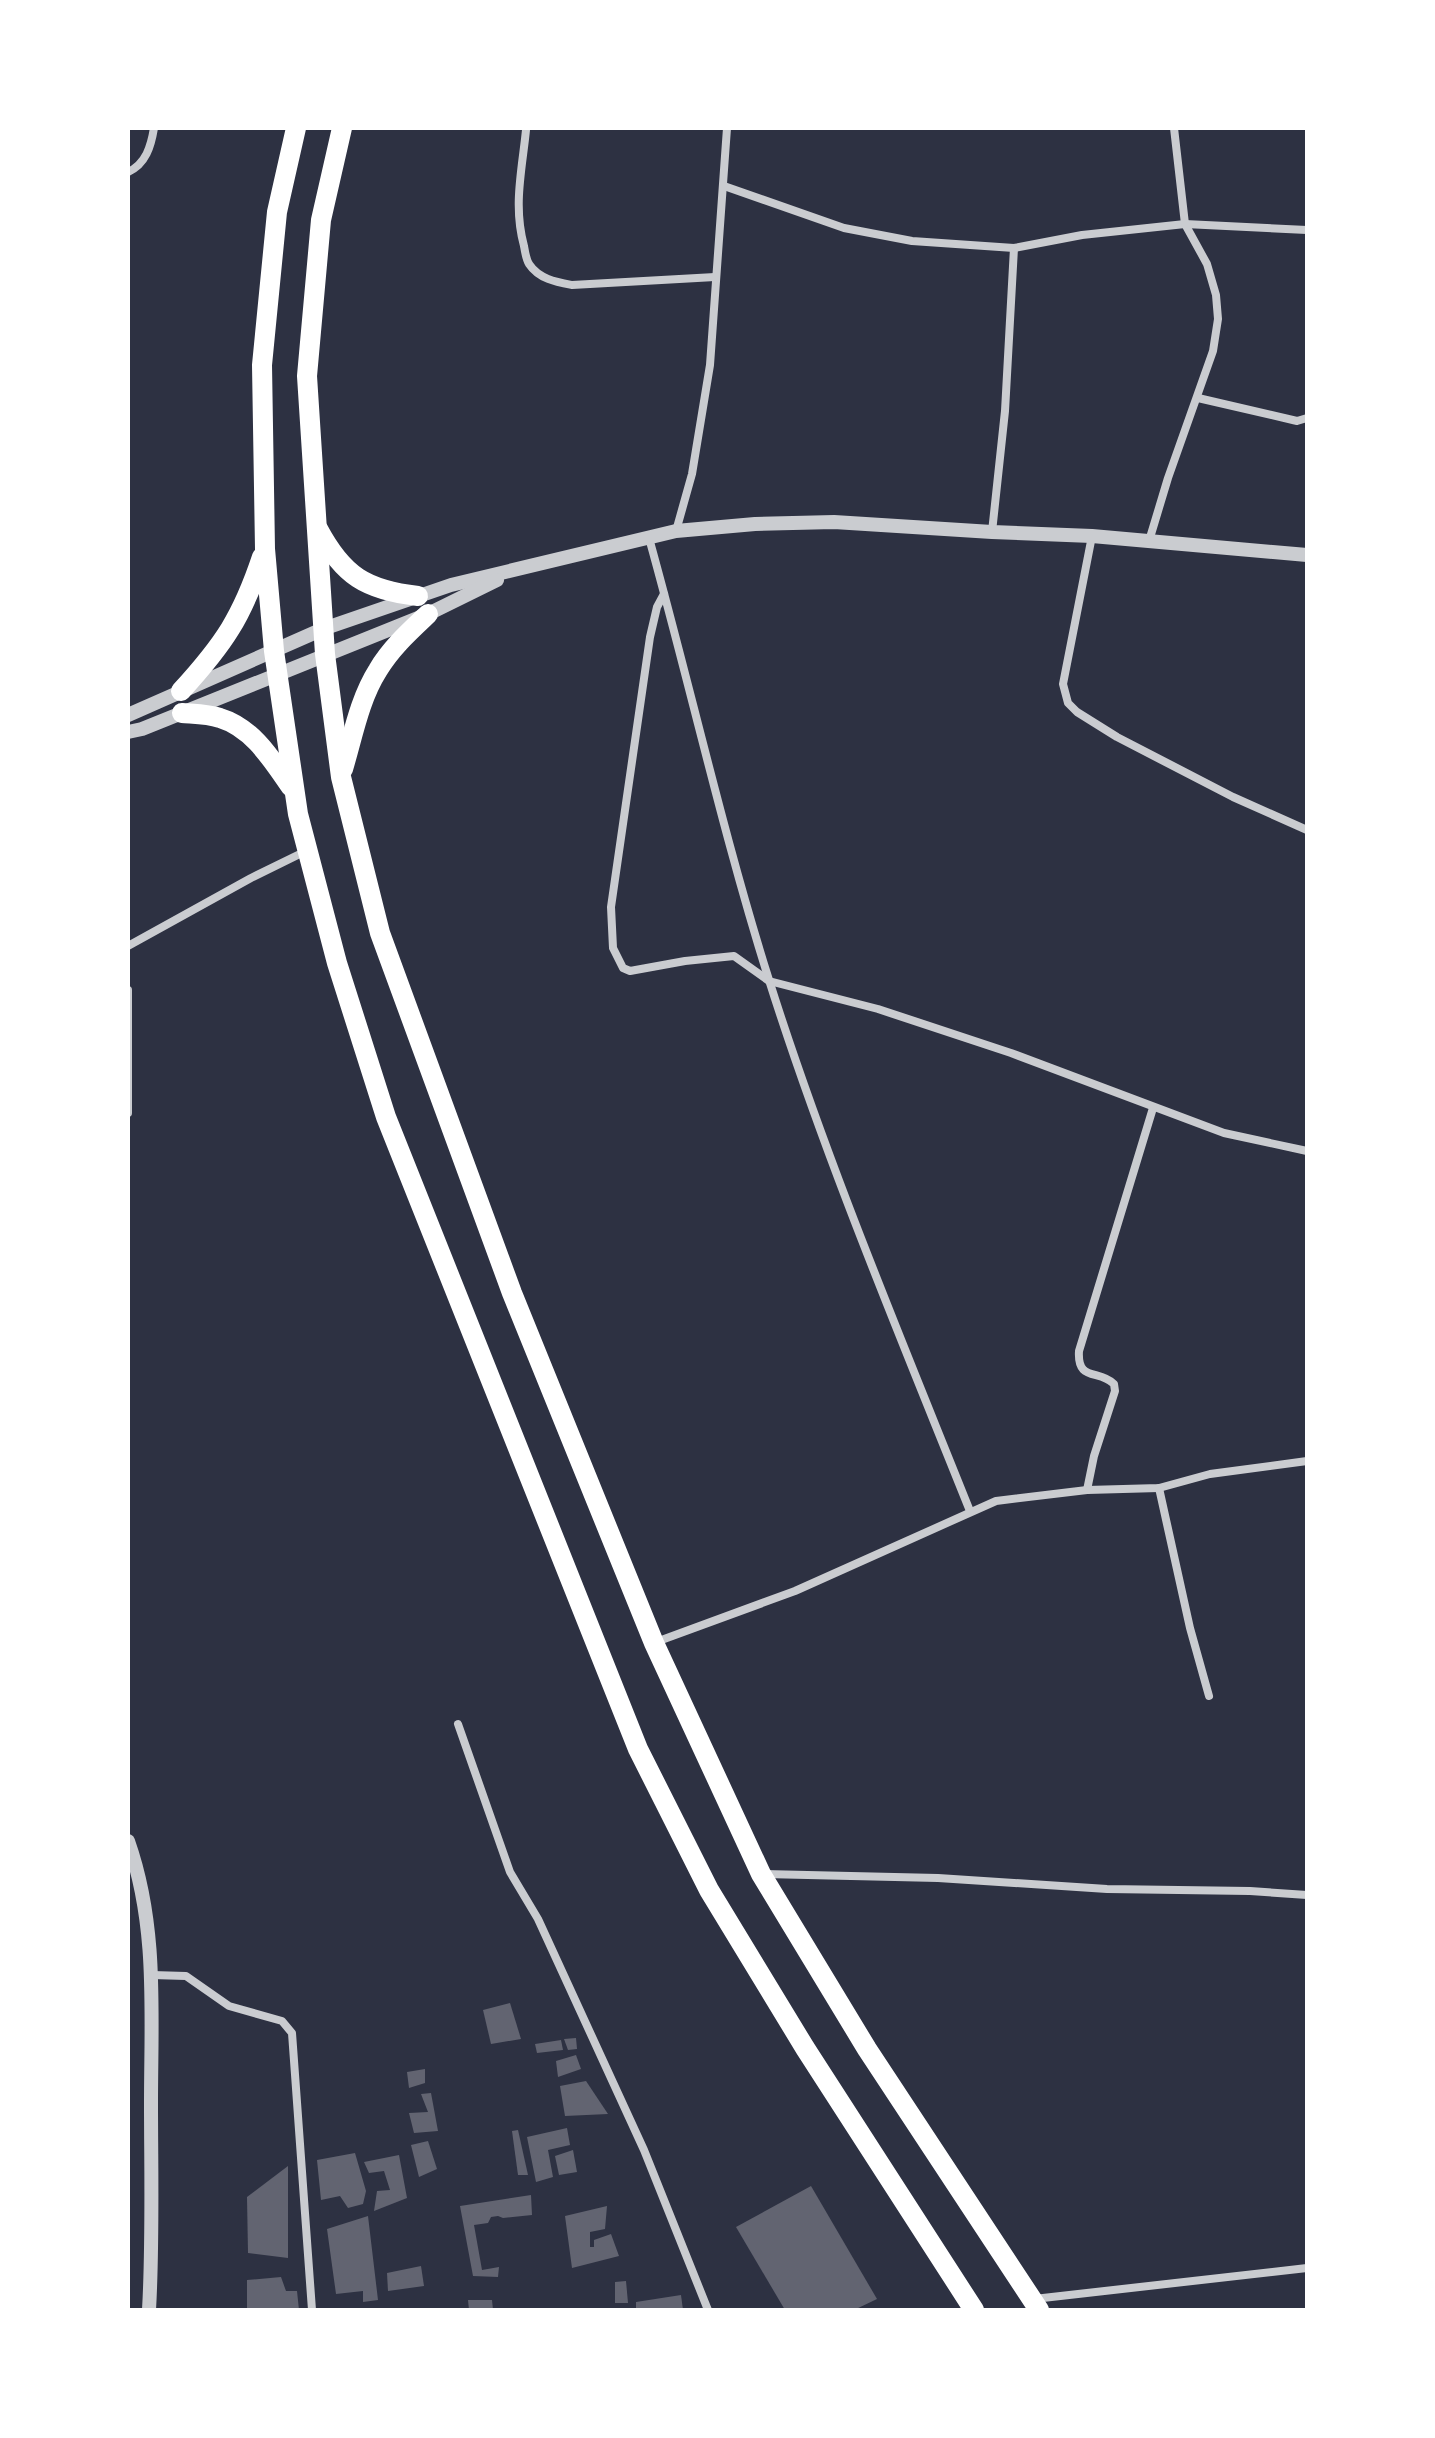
<svg xmlns="http://www.w3.org/2000/svg" width="1435" height="2438" viewBox="0 0 1435 2438" font-family="'Work Sans',sans-serif">
  <rect width="100%" height="100%" fill="#2d3142"/>
  <g fill="#626471">
    <polygon points="510,2003 521,2039 491,2044 483,2010"/>
    <polygon points="576,2038 577,2049 568,2050 564,2039"/>
    <polygon points="561,2040 563,2050 537,2053 535,2044"/>
    <polygon points="576,2055 581,2069 558,2077 556,2061"/>
    <polygon points="425,2069 425,2083 409,2088 407,2072"/>
    <polygon points="586,2081 608,2114 565,2116 560,2086"/>
    <polygon points="431,2093 438,2131 414,2133 409,2113 428,2112 421,2094"/>
    <polygon points="567,2128 570,2145 548,2150 553,2177 536,2182 527,2137"/>
    <polygon points="518,2130 528,2175 518,2175 512,2131"/>
    <polygon points="428,2141 437,2169 419,2177 411,2145"/>
    <polygon points="573,2150 577,2172 559,2175 555,2156"/>
    <polygon points="355,2153 366,2191 363,2204 348,2208 340,2196 321,2200 317,2160"/>
    <polygon points="399,2155 407,2198 374,2211 377,2191 390,2190 384,2171 369,2173 364,2162"/>
    <polygon points="288,2166 288,2258 248,2253 247,2197"/>
    <polygon points="811,2186 877,2299 854,2310 785,2310 736,2227"/>
    <polygon points="531,2195 532,2215 503,2218 498,2216 491,2217 488,2223 474,2225 482,2270 499,2267 498,2277 473,2276 460,2206"/>
    <polygon points="607,2206 605,2229 590,2232 590,2247 594,2247 594,2240 611,2234 619,2256 572,2268 565,2216"/>
    <polygon points="368,2216 378,2300 363,2302 363,2291 336,2294 327,2229"/>
    <polygon points="421,2266 424,2286 388,2291 387,2273"/>
    <polygon points="281,2277 286,2291 297,2291 299,2310 247,2310 247,2280"/>
    <polygon points="626,2281 628,2303 615,2303 615,2282"/>
    <polygon points="681,2295 683,2310 636,2310 636,2302"/>
    <polygon points="468,2300 492,2300 493,2310 469,2310"/>
  </g>
  <g fill="none" stroke-linecap="round" stroke-linejoin="round">
    <g stroke="#caccd0" stroke-width="8">
      <path d="M526 130C522 170 513 206 524 246 525 252 526 259 529 264 539 279 556 282 572 285L715 277"/>
      <path d="M128 172C146 164 151 146 154 128"/>
      <polyline points="724,186 844,228 912,241 1014,248 1005,411 992,532"/>
      <polyline points="1014,248 1082,235 1185,224 1307,230"/>
      <polyline points="1198,398 1297,421 1307,418"/>
      <polyline points="676,531 692,474 710,365 727,128"/>
      <polyline points="1092,536 1063,684 1068,703 1077,712 1117,737 1233,797 1307,830"/>
      <path d="M649 538C690 685 723 834 769 980 826 1160 900 1336 970 1511"/>
      <polyline points="1149,541 1168,478 1213,351 1218,319 1216,295 1207,264 1185,224 1174,128"/>
      <polyline points="664,594 657,607 650,637 611,907 613,948 623,968 630,971 685,961 734,956 769,981 878,1009 1011,1053 1224,1133 1307,1151"/>
      <polyline points="128,946 251,878 306,851"/>
      <polyline points="128,990 128,1113"/>
      <polyline points="1159,1488 1190,1628 1209,1696"/>
      <path d="M1087 1490 1094 1456 1115 1391 1114 1384C1099 1369 1077 1382 1079 1351L1153 1108"/>
      <polyline points="656,1642 795,1591 996,1501 1087,1490 1159,1488 1210,1474 1307,1461"/>
      <polyline points="458,1724 510,1872 538,1919 644,2150 708,2310"/>
      <polyline points="764,1874 938,1878 1107,1889 1250,1891 1307,1895"/>
      <polyline points="152,1975 186,1976 229,2006 282,2021 292,2033 312,2310"/>
      <polyline points="1034,2299 1307,2268"/>
    </g>
    <g stroke="#caccd0" stroke-width="14">
      <polyline points="128,715 323,629 451,585 676,531 755,524 834,522 992,532 1092,536 1307,555"/>
      <polyline points="128,732 142,729 428,614 497,580"/>
      <path d="M128 1841C158 1926 151 2014 151 2102 151 2171 153 2241 149 2310"/>
    </g>
    <g stroke="#fff" stroke-width="20">
      <polyline points="296,128 277,212 262,365 265,549 274,651 298,814 337,963 386,1117 638,1749 709,1890 805,2048 974,2310"/>
      <polyline points="342,128 321,220 307,376 325,654 341,777 380,933 512,1293 654,1643 761,1874 867,2049 1039,2310"/>
      <path d="M318 529C343 576 366 590 418 596"/>
      <path d="M181 691C224 644 242 617 262 557"/>
      <path d="M182 713C194 714 208 714 220 718 253 728 272 760 291 787"/>
      <path d="M343 769C353 736 359 700 378 670 391 648 410 631 428 614"/>
    </g>
  </g>
  <rect width="1435" height="2438" fill="none" stroke="#ffffff" stroke-width="260"/>
</svg>
